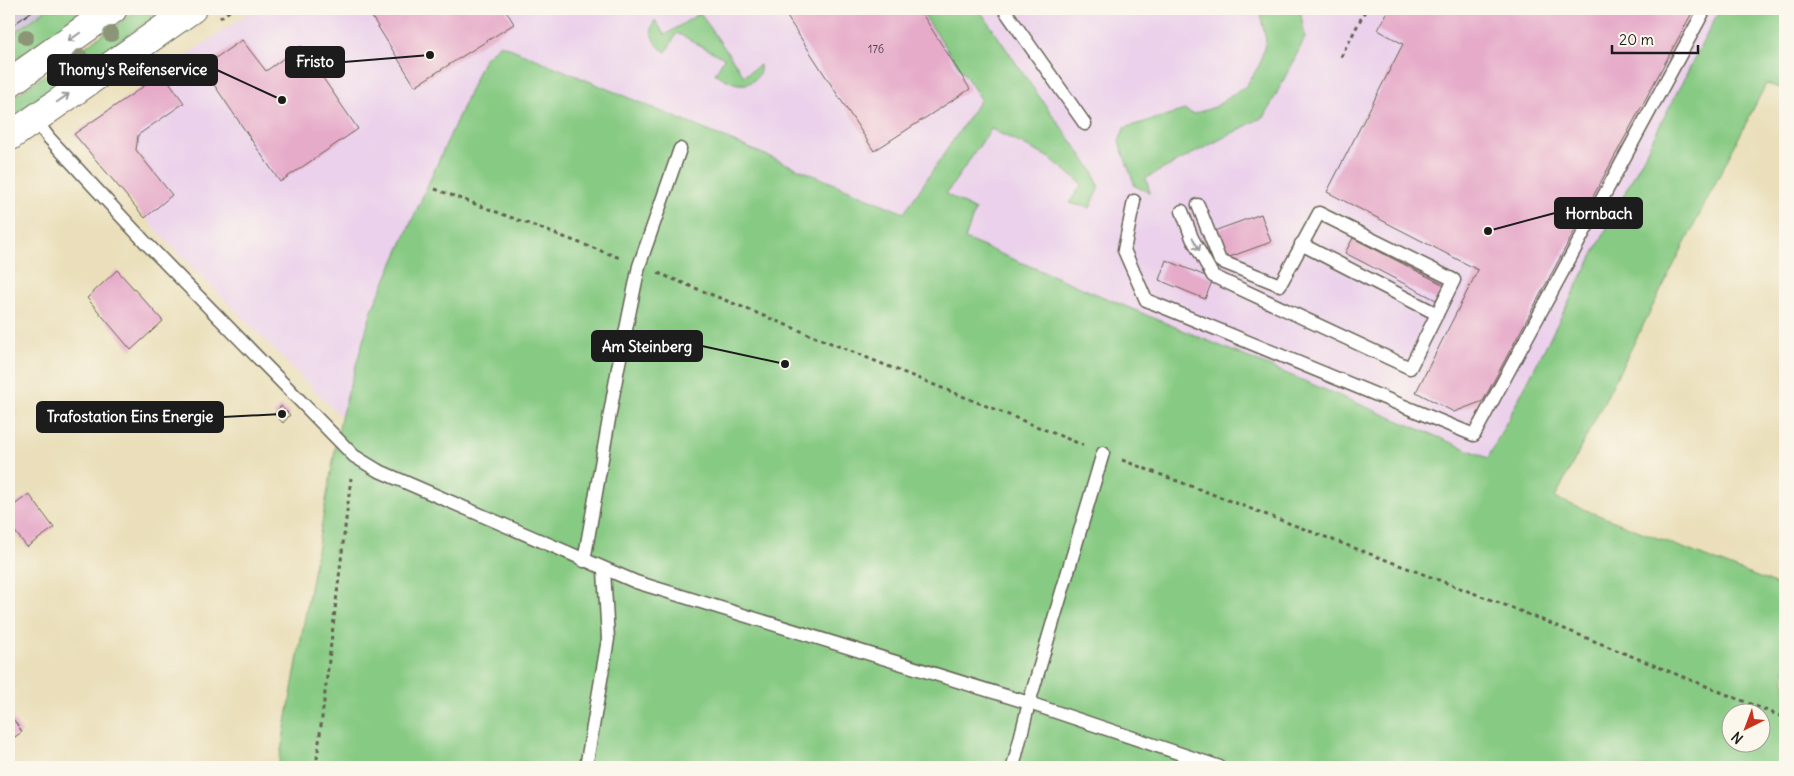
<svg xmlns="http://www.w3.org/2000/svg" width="1794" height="776" viewBox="0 0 1794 776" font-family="Delius,sans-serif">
  <rect width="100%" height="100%" fill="#fbf7ec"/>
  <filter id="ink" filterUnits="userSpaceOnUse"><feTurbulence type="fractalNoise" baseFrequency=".02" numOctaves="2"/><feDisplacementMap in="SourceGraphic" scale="10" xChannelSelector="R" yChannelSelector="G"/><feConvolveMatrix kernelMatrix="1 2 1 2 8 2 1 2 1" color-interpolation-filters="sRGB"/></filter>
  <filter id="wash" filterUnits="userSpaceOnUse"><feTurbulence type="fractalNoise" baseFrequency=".0096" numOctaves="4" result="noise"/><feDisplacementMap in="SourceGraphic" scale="20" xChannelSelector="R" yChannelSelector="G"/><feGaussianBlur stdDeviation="1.12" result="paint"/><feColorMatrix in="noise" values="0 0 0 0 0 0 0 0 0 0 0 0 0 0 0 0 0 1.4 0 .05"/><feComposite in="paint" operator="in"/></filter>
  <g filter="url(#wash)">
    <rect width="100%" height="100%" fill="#eadfba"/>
    <polygon fill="#ebd1eb" points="254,9 1720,9 1488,458 904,214 372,310 341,417 158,232 74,134"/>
    <polygon fill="#cbbfd5" points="9,9 47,9 9,37"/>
    <g fill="#87ca83" stroke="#527350" fill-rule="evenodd">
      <polygon points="47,9 87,9 9,64 9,37"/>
      <polygon points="139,9 165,9 9,119 9,100"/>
      <path d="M920 9H979L1031 85 1093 171 1099 188 1090 208 1069 203 1082 184 1050 158 991 129 946 194 975 210 965 239 1488 458 1720 9H1785V89L1766 84 1555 498 1785 588V767H278L341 417 372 310 484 59 500 44 904 213 981 99ZM1732 714H1762V744H1732Z"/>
      <polygon points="1259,9 1300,9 1305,38 1265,116 1146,178 1150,193 1135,186 1119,142 1124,128 1185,110 1193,114 1215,107 1246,86 1260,64 1266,40"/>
      <path d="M700 13 744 76 760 65C761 71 759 76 754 80 741 90 728 80 715 74L724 58 677 33 666 52C654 45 647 34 655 20L665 35Z"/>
    </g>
    <g id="blocks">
      <g fill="#e6abc9">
        <polygon points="367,9 505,9 514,24 415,86"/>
        <polygon points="782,9 919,9 970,89 874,151"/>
        <polygon points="1389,9 1694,9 1483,401 1454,412 1416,392 1478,270 1327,192 1403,44 1378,30"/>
        <polygon points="242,40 266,71 301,46 358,129 280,182 202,67"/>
        <polygon points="163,73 184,103 138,135 136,150 172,195 145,218 74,134"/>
        <polygon points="1261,214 1271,242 1224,259 1214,231"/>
        <polygon points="1353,238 1444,285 1436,300 1345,253"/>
        <polygon points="1166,260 1213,279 1205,299 1159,280"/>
        <polygon points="117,270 163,321 131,350 87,298"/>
        <polygon points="281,406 290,415 283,423 274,414"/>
        <polygon points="29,494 54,528 27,547 9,524 9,509"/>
        <polygon points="9,713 22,732 9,741"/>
      </g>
    </g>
  </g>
  <g filter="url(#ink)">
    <use href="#blocks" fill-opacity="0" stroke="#646053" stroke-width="1"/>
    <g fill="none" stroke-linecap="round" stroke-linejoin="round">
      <defs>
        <g id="service">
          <polyline points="1004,9 1085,124"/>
          <polyline points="34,118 49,138 145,242 354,456 377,470 636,582 1029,703 1220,767"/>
          <polyline points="1134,201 1124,250 1146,300 1474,435 1705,9"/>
          <polyline points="1182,211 1192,238 1213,276 1410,368 1454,280 1319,213 1280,285 1220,261 1198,205"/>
          <polyline points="1301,244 1437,314"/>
          <polyline points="584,561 618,368 639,266 680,149"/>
          <polyline points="586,767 608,639 604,570"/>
          <polyline points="1013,767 1029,703 1103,453"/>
        </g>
        <g id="secondary">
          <polyline points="9,83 113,9"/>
          <polyline points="9,137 192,9"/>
        </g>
      </defs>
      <use href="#service" stroke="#646053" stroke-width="15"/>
      <use href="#secondary" stroke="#646053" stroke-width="30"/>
      <g stroke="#646053" stroke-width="3" stroke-dasharray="4 4" stroke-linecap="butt">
        <polyline points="220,18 232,9"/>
        <polyline points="1341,57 1366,9"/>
        <polyline points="435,189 620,258"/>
        <polyline points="658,273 1083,445"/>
        <polyline points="1122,460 1510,607 1785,718"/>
        <polyline points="316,767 351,478"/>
      </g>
      <use href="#service" stroke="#fff" stroke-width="12"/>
      <use href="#secondary" stroke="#fff" stroke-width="28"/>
      <g stroke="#1c1c1c" stroke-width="1">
        <polyline points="9,10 10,9"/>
        <polyline points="9,28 35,9"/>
      </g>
    </g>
    <g fill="#8d9577">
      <circle cx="111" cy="34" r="8"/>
      <circle cx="26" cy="37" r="8"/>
      <circle cx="80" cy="57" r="8"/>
    </g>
    <defs><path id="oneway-shaft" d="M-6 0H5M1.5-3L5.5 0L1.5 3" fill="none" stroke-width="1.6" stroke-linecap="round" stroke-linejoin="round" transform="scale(1.25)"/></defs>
    <g stroke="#999">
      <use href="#oneway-shaft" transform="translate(74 37) rotate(145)"/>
      <use href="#oneway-shaft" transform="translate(63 98) rotate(-35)"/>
      <use href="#oneway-shaft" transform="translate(1196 244) rotate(62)"/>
    </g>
  </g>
  <g text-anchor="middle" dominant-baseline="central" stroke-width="4.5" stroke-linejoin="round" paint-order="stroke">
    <g font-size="11" fill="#4e4047">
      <text x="876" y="49">176</text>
    </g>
  </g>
  <path fill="none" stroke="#1c1c1c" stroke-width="2" d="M430 55L344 62M282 100L217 70M1488 231L1555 213M785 364L702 346M282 414L223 417"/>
  <g fill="#1c1c1c" stroke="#fbf7ec" stroke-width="2">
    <circle cx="430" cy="55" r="5"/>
    <circle cx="282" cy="100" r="5"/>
    <circle cx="1488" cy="231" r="5"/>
    <circle cx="785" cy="364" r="5"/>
    <circle cx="282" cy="414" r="5"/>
  </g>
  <g fill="#1c1c1c" stroke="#1c1c1c" stroke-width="2">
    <rect x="286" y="47" width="58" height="30" rx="5"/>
    <rect x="48" y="55" width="169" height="30" rx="5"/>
    <rect x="1555" y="198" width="87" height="30" rx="5"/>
    <rect x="592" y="331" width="110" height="30" rx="5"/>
    <rect x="37" y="402" width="186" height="30" rx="5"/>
  </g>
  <g font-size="15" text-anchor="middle" font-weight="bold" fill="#fff">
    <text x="315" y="67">Fristo</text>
    <text x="133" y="75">Thomy's Reifenservice</text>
    <text x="1599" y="219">Hornbach</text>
    <text x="647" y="352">Am Steinberg</text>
    <text x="130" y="422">Trafostation Eins Energie</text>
  </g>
  <rect width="1794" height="776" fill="none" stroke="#fbf7ec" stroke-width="30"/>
  <g transform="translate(1746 728) rotate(222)"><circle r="24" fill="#fbf7ec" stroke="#a29f99"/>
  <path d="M0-4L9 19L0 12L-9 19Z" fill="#c8321e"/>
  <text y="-8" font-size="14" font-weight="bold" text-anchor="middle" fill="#1c1c1c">N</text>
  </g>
  <path d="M1612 45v8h86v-8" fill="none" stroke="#1c1c1c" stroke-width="2.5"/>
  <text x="1619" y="45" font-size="15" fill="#1c1c1c" stroke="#fbf7ec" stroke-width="4" paint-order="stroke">20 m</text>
</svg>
